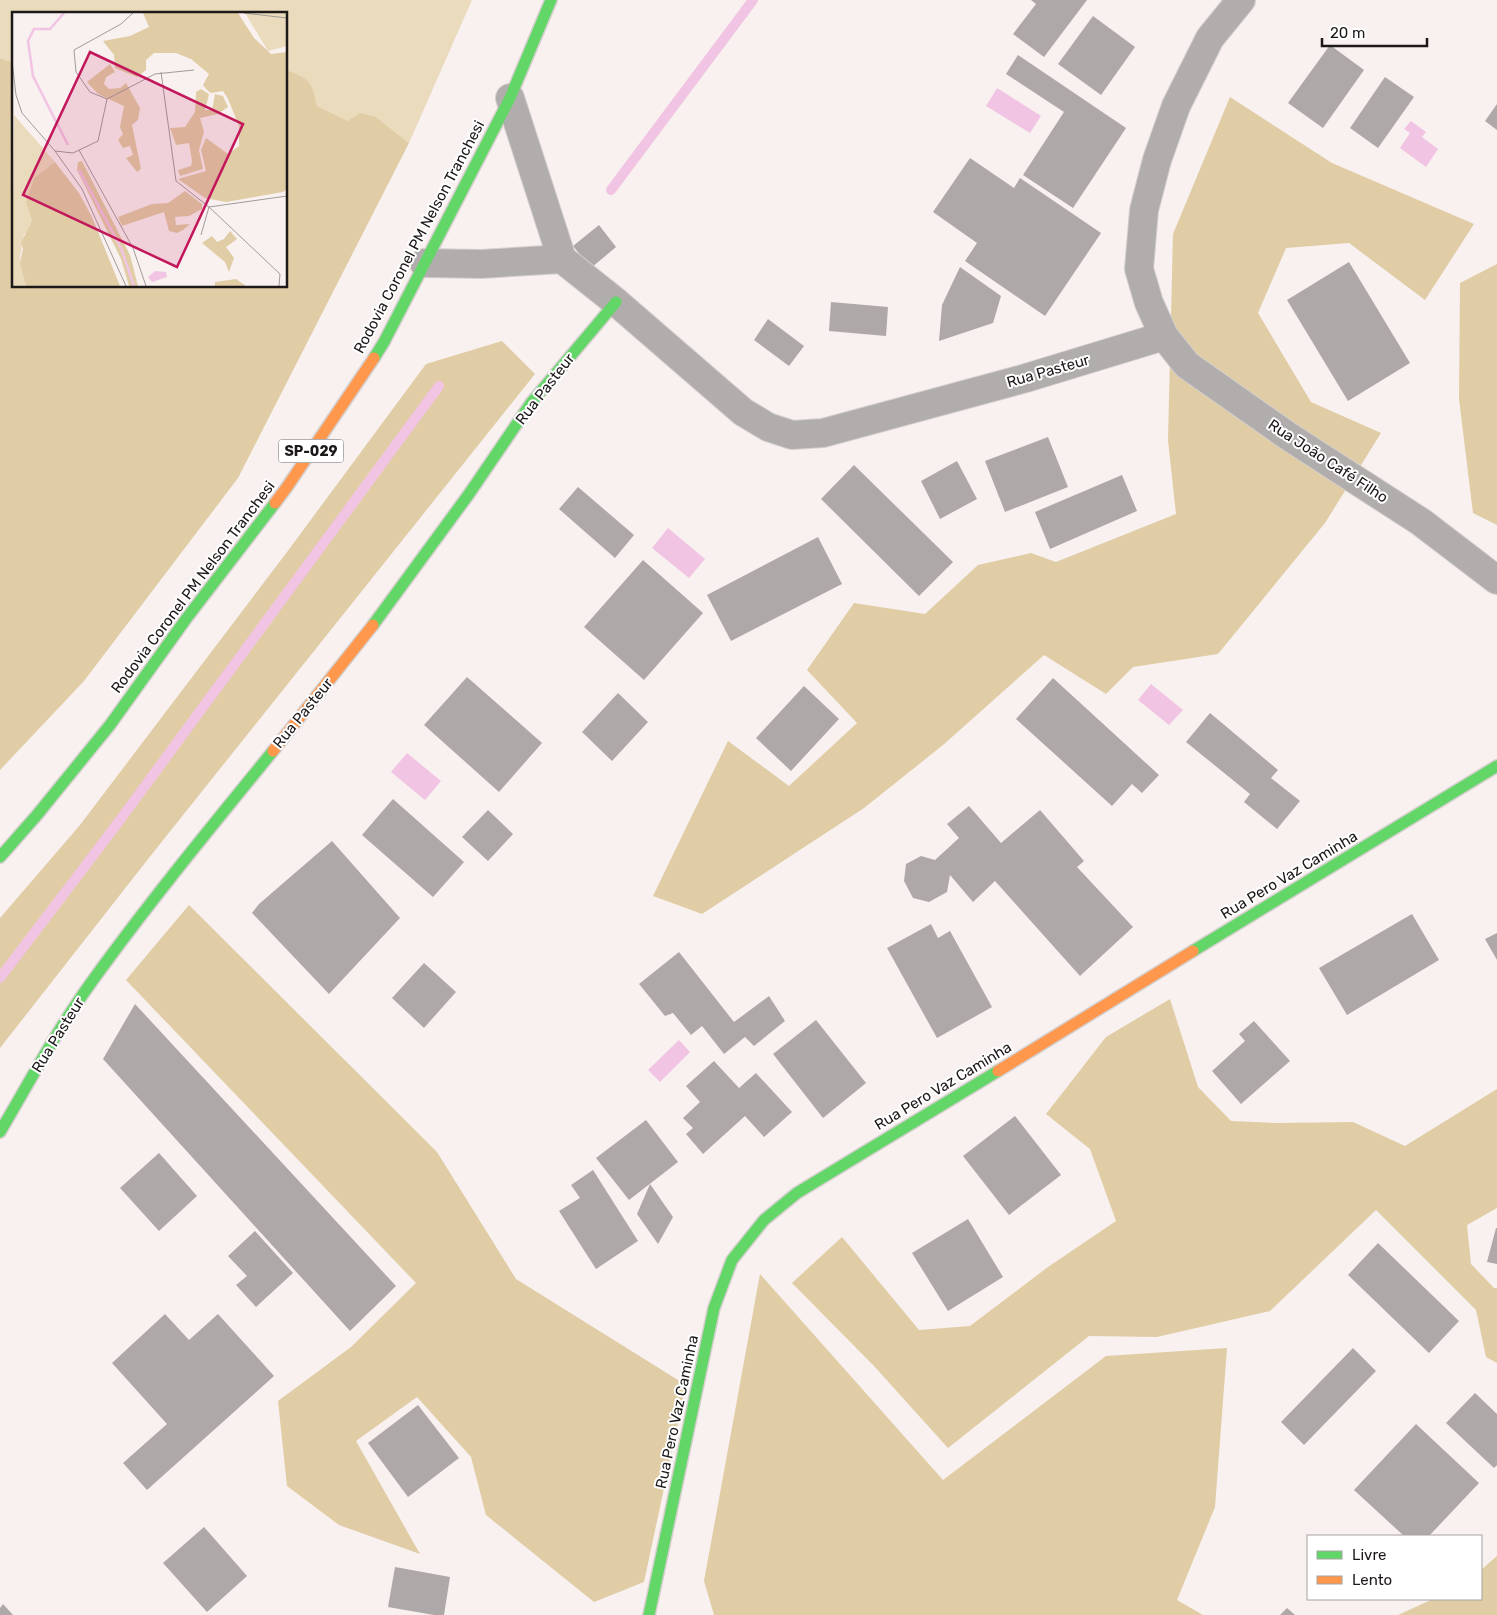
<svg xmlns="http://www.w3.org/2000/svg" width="1497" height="1615" viewBox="0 0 1497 1615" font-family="Rubik,sans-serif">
  <rect width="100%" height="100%" fill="#f8f1ef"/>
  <path fill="#ebdbbd" d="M0 0H472L409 143 376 117 348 121 317 106C313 82 308 78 286 70V14H14V60L9 61 0 58Z"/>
  <g fill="#e0cca5">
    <path d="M0 58 9 61 14 60V286H286V70C309 78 313 82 317 106L348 121 360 113 376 117 409 143 238 478 84 681 0 770Z"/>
    <polygon points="1230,97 1332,163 1474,224 1425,300 1349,243 1286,248 1258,313 1311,402 1381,433 1325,523 1218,654 1133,667 1106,694 1044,655 943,745 864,808 702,914 653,896 728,741 789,786 857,723 807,670 854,603 925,614 978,565 1031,553 1056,562 1176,514 1168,440 1173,234"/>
    <polygon points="1497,264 1497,525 1473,513 1459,399 1460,283"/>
    <polygon points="502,341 535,374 152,854 0,1048 0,918 80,825 287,552 426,364"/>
    <polygon points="189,905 437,1152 516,1279 686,1385 644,1582 594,1602 486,1515 471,1457 417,1397 356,1441 420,1554 339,1525 287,1486 278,1401 351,1347 416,1283 126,980"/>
    <polygon points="1170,999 1198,1087 1231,1121 1278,1123 1353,1122 1405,1146 1497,1089 1497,1208 1467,1225 1471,1264 1494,1288 1497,1288 1497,1363 1486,1357 1476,1310 1376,1210 1270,1311 1157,1337 1089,1336 948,1448 874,1366 792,1283 842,1237 919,1330 970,1326 1048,1267 1116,1221 1090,1149 1046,1114 1106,1037"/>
    <polygon points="760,1274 943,1480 1106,1356 1227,1348 1215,1507 1177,1600 1203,1615 714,1615 704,1581"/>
    <polygon points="1497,1556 1497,1615 1398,1615 1433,1599 1481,1599 1481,1570"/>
  </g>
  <g fill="#f2c4e4">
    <polygon points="997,88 1041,116 1030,133 986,106"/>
    <polygon points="1411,121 1426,132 1422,137 1438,149 1426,167 1400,148 1410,133 1404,129"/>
    <polygon points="668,528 705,559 689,578 652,548"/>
    <polygon points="1151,684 1183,710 1169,725 1138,700"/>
    <polygon points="407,753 441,781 425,800 391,772"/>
    <polygon points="679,1040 690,1052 660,1082 648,1070"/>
  </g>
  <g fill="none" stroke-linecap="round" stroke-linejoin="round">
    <g stroke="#f2c4e4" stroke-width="10">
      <polyline points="611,190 753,0"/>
      <polyline points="0,978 120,820 439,386"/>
    </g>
  </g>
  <g fill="#aea8a8">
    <polygon points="1031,0 1087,0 1044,57 1013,34 1036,4"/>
    <polygon points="1093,16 1135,47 1101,95 1058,64"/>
    <polygon points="1330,45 1364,70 1323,128 1288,103"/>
    <polygon points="1018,55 1126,128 1073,208 1023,175 1064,112 1006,74"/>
    <polygon points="1385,77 1414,97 1378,148 1350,128"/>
    <polygon points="1497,104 1497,130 1485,121"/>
    <polygon points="970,158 1014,188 1020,178 1101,233 1045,316 965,261 977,243 933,212"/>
    <polygon points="599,225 616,247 591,268 573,246"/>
    <polygon points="1349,262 1410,363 1348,401 1287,300"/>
    <polygon points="960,267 1001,296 993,323 939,341 942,305"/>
    <polygon points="831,302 888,307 886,336 829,331"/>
    <polygon points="768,319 804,346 789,366 754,340"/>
    <polygon points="1048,437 1068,487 1005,512 985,461"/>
    <polygon points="957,461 977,499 940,519 921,481"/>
    <polygon points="854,465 953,562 919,596 821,499"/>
    <polygon points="1122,475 1137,511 1050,549 1035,512"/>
    <polygon points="578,487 634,535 615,558 559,509"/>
    <polygon points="818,537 842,584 731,641 707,595"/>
    <polygon points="643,560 703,613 644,680 584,627"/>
    <polygon points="467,677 542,743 499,792 424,725"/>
    <polygon points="1053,678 1159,775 1142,793 1132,784 1112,806 1016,719"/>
    <polygon points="804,686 839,719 791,771 756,738"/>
    <polygon points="618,693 648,722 612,761 582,732"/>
    <polygon points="1210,713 1278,770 1271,778 1300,801 1277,829 1244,802 1250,794 1186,742"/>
    <polygon points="393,799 464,862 433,897 362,835"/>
    <polygon points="969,806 1001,843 1040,810 1084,861 1077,867 1133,927 1080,976 995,881 973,902 950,875 947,892 929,902 913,898 904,881 906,864 921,856 935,860 959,838 947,824"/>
    <polygon points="488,810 513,834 488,861 462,837"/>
    <polygon points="332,841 400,918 329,994 252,913 259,904"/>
    <polygon points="1412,914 1439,960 1347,1015 1319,968"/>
    <polygon points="931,924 938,938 950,931 992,1007 937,1038 887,948"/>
    <polygon points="1497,933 1497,960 1485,939"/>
    <polygon points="679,952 734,1022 769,996 785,1021 754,1046 745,1037 724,1054 702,1026 691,1035 673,1013 665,1016 639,984"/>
    <polygon points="424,963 456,992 424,1028 392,998"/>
    <polygon points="135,1004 396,1286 350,1331 103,1059"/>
    <polygon points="816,1020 866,1083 823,1118 773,1054"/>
    <polygon points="1254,1021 1290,1061 1241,1104 1212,1071 1245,1041 1239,1034"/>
    <polygon points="714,1061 739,1088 756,1073 792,1112 764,1137 745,1116 703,1154 686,1134 693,1128 683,1118 700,1102 686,1086"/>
    <polygon points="1015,1116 1061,1175 1009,1215 963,1156"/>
    <polygon points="646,1120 678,1162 629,1200 596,1158"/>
    <polygon points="159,1153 197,1196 159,1231 120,1188"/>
    <polygon points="593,1170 638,1241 596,1269 559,1211 580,1198 571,1185"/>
    <polygon points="650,1184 673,1217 658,1244 637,1214"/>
    <polygon points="968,1219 1003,1277 948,1311 912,1253"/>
    <polygon points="1496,1228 1497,1228 1497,1264 1487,1262"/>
    <polygon points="255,1231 293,1273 256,1307 236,1285 247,1276 228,1256"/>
    <polygon points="1378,1243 1459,1321 1429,1353 1348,1275"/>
    <polygon points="165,1314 189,1340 218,1314 274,1376 147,1490 123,1463 167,1424 112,1363"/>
    <polygon points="1353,1348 1376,1371 1304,1445 1281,1422"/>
    <polygon points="1475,1393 1497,1414 1497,1465 1494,1468 1446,1423"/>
    <polygon points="418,1405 459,1458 408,1497 368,1443"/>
    <polygon points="1416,1424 1479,1483 1429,1536 1404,1536 1354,1490"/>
    <polygon points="204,1527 247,1576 207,1612 163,1563"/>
    <polygon points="395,1567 450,1577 444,1615 434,1615 388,1607"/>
    <polygon points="3,1604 13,1615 0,1615 0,1608"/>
    <polygon points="1287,1608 1295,1615 1280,1615"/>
  </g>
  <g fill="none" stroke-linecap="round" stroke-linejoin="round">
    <defs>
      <g id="street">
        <polyline points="1241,0 1210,38 1176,106 1157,160 1144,210 1139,269 1149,303 1164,336 1187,365 1288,436 1421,522 1497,580"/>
        <polyline points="510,98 562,259 616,302 743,412 768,427 792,435 823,433 1026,378 1164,336"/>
        <polyline points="424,263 481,264 562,259"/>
      </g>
      <g id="fast">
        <polyline points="374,358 384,342 510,98 551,0"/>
        <polyline points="373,625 469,494 531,403 616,302"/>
        <polyline points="0,857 37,815 110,725 186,619 275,503"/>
        <polyline points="1193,951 1497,766"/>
        <path d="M0 1132C30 1081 58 1028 93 980 150 901 212 826 273 751"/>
        <polyline points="649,1615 714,1308 732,1260 764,1220 797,1193 998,1071"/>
      </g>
      <g id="slow">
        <polyline points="275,503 287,487 374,358"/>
        <polyline points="273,751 373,625"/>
        <polyline points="998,1071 1193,951"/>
      </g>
    </defs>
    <use href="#street" stroke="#d4cfcd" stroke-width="30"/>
    <use href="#fast" stroke="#d4cfcd" stroke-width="14"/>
    <use href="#slow" stroke="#d4cfcd" stroke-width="14"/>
    <use href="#street" stroke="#b0adac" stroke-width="28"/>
    <use href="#fast" stroke="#63d668" stroke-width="11"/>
    <use href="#slow" stroke="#ff974d" stroke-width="11"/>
  </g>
  <g text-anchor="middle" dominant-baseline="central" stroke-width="4" stroke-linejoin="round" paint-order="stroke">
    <rect fill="#fff" stroke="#615e5d" stroke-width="1" x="278.5" y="439.5" width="65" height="23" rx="4"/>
    <g font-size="14" font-weight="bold" fill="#1d1918">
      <text x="311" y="451">SP-029</text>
    </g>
    <g font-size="15" fill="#1d1918" stroke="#fff">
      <text transform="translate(419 237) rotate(-62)">Rodovia Coronel PM Nelson Tranchesi</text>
      <text transform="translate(1048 371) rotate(-16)">Rua Pasteur</text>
      <text transform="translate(545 389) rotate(-52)">Rua Pasteur</text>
      <text transform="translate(1328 461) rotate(33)">Rua João Café Filho</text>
      <text transform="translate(193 587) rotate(-53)">Rodovia Coronel PM Nelson Tranchesi</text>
      <text transform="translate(303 713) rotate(-51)">Rua Pasteur</text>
      <text transform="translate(1289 875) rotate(-31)">Rua Pero Vaz Caminha</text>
      <text transform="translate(58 1035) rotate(-58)">Rua Pasteur</text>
      <text transform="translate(943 1086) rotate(-31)">Rua Pero Vaz Caminha</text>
      <text transform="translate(677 1412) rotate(-78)">Rua Pero Vaz Caminha</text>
    </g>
  </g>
  <g transform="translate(12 12)">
    <rect width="275" height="275" fill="#f8f1ef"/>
    <path d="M233 1H275V34L256 39ZM2 103 43 150 22 166 14 190 20 209 18 217 12 223 8 245 14 274H0Z" fill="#ebdbbd"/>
    <path d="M131 1H226L242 26 259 42 275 40V177L271 180 214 190 193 186 166 167 194 159 189 138 194 126 216 142 227 134V114L216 87 211 79 199 81 195 78 191 73 197 62 179 47 164 41H142L134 48V58L125 65 103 56 102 43 91 29 118 24 137 15ZM98 52 103 60 94 65 92 72 97 77 108 76 114 71 128 96 126 108 120 113 129 157 125 160 114 146 121 143 118 134 111 136 106 128 111 122 108 115 112 94 86 82 75 70ZM189 77 197 82 193 98H200L203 82 211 84 216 95 206 102 188 106 192 120 187 138 191 157 168 164 166 158 179 154 180 149 177 131 164 133 158 116 173 115 183 100 184 80ZM70 149 118 243 126 274H117L109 247 65 158 66 150ZM43 150 67 181 80 205 108 274H14L8 252 11 236 9 231 20 209 14 190 22 166ZM173 179 190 192V197L177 204 163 205 164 213 178 212 171 218 165 221 157 219 152 200 110 214 106 205 140 192 156 191ZM218 219 225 227 214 235 222 246 217 260 213 250 190 231 200 224 205 230 212 227ZM224 267 234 274H203V270Z" fill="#e0cca5"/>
    <path d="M143 259 154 260 155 265 140 270 136 265Z" fill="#f2c4e4"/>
    <path fill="none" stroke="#f2c4e4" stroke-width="2.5" d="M52 1 38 17H22L16 29 21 64 56 133M67 158 109 236 122 274"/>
    <path fill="none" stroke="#a09b99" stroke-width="1" d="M121 1 109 12 62 38 64 60 78 80 95 87 143 62 182 58M232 1 275 6M0 49 4 83 10 101 43 139 70 177 114 274M149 60 164 169 197 195 268 262 267 274M67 138 121 236 134 274M43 139 61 141 86 129 95 87M197 195 275 184M189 223 197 195"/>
    <path fill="#c2185b" fill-opacity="0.15" stroke="#c2185b" stroke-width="2.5" d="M78 40 231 112 165 255 11 183Z"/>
    <rect width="275" height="275" fill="none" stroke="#1d1918" stroke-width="2.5"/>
  </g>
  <rect x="1307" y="1535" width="175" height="65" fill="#ffffff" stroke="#a5a3a3"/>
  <rect x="1317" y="1551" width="25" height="8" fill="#63d668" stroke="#a5a3a3"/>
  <text x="1352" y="1560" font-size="15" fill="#1d1918">Livre</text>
  <rect x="1317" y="1576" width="25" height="8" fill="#ff974d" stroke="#a5a3a3"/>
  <text x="1352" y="1585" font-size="15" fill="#1d1918">Lento</text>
  <path d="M1322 38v8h105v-8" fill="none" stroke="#1d1918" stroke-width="2.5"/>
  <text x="1330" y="38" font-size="15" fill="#1d1918" stroke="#ffffff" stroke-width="4" paint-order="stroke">20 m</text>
</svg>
